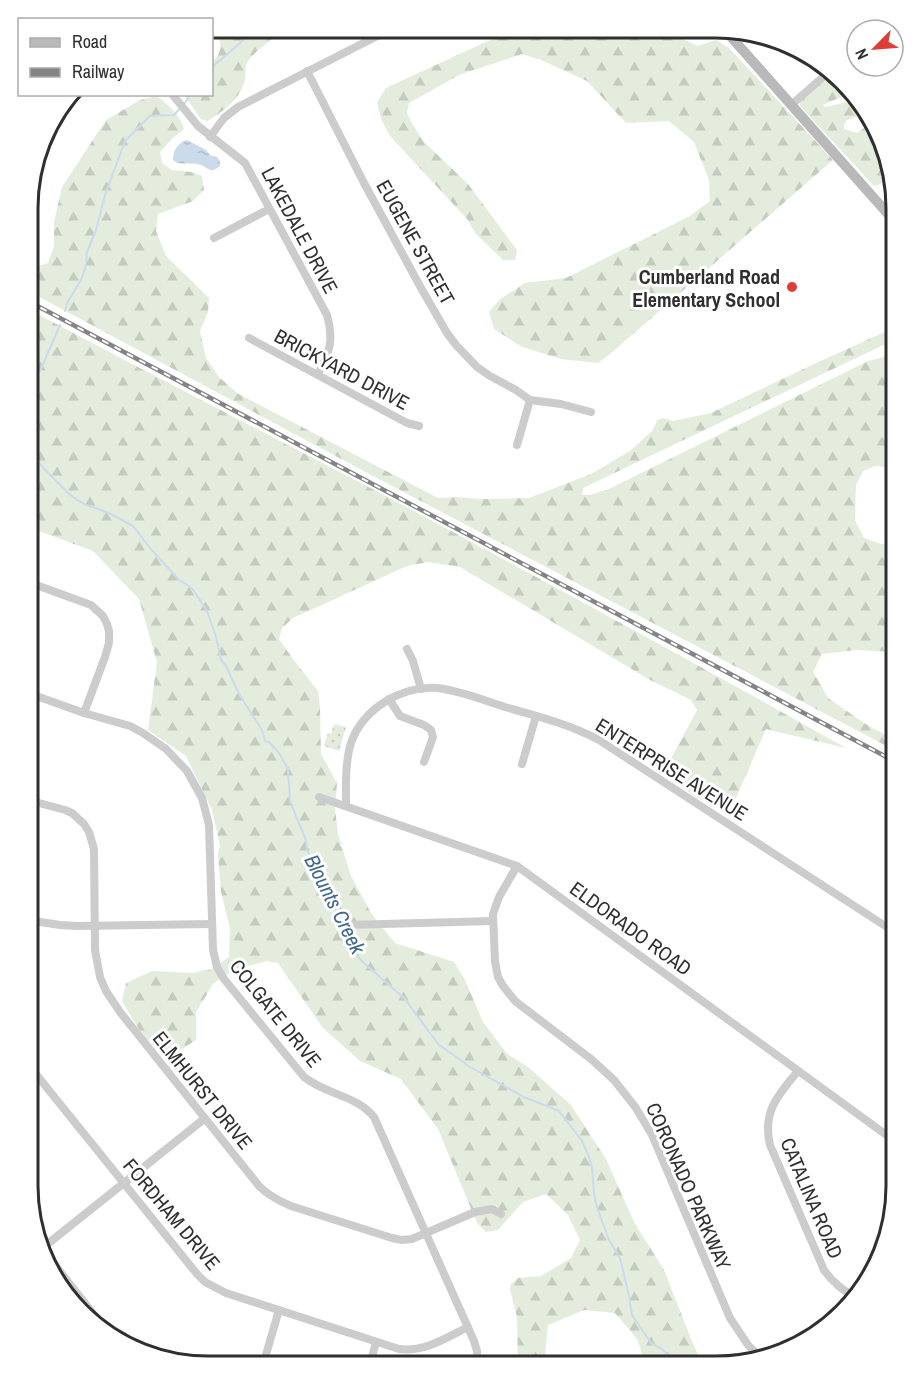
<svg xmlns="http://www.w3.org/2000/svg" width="923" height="1393" viewBox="0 0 923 1393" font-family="'Archivo Narrow',sans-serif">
  <defs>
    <pattern id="green-dots" width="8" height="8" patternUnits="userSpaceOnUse" patternTransform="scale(1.5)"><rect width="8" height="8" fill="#e4ecde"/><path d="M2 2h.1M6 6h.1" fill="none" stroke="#c4cbbf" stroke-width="1.8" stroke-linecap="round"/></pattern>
    <pattern id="forest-firs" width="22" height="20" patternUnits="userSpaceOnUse" patternTransform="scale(1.5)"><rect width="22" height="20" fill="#e4ecde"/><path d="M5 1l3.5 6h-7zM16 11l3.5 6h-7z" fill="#c4cbbf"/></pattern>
    <pattern id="water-ripples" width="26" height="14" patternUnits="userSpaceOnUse" patternTransform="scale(1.5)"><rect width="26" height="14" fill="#cbdbeb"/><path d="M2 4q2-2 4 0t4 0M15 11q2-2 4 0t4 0" fill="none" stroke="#afbcca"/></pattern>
  </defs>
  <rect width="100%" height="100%" fill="#fff"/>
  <polygon fill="url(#green-dots)" points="334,724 346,727 339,751 324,746 328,733 331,734"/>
  <g fill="url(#forest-firs)">
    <path d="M216 27H281C272 43 258 47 248 61 244 67 246 73 245 80 241 97 223 113 207 121L201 119 184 95 212 94V62C225 50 220 42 216 27Z"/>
    <polygon points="516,28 663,28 667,32 698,46 716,40 729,48 833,160 610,354 598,363 561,359 522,347 494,329 489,312 500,299 525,283 566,278 690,216 710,201 709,180 694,142 669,121 626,123 587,81 541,60 522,54 459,75 409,103 407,113 413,125 424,142 468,184 517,250 515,260 503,260 476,234 467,219 390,136 381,119 377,102 386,88"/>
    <polygon points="832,73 848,94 823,105 825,107 853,101 864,114 847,120 844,125 844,129 857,133 871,123 882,138 888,172 885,181 878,185 874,186 800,106 800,102"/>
    <path d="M157 96C168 105 180 115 184 129L172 139 160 152 162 163 172 170 191 172 202 176 204 190 193 201 158 214 156 231 166 256 209 298 208 312 200 331 206 358 219 377 237 393 438 498 456 497 481 499 529 498 591 474 630 451 653 430 657 420 663 418 673 421 711 413 816 363 896 327V339L583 488 582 495H590L609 489 868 361 896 354V468L875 466 863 471 856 485 855 520 864 538 881 544 896 543V652L856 650 822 654 813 672 828 698 864 723 896 741V751L358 468 28 291V269H30L48 263 54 246V222L62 187 106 120 140 100Z"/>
    <path d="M28 309C139 368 251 426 363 484 525 570 686 658 846 748L766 729 732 807C705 807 677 790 668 764L697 710 691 700 650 680 460 567 428 562 407 566 293 618 282 628 279 639 293 659 318 691 320 707 321 754 337 783 335 808 338 834 351 876 371 913 395 943 454 962 465 980 483 1022 507 1054 528 1067 571 1105 606 1159 634 1222 664 1270 691 1339 703 1366H645L638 1340 615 1313 584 1310 548 1325 544 1366 518 1365 517 1317 510 1290 511 1284 518 1278 541 1276 571 1258 580 1240 568 1215 546 1194 523 1202 498 1230 486 1232 477 1223 438 1129 401 1079 360 1061 323 1028 278 963 267 961 233 970 213 984 196 1012V1040L179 1051 157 1050 140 1031 122 1001 126 983 152 971 192 973 212 969 229 957 230 929 221 892 218 854 220 845 212 810 186 756 148 730 157 662 139 599 93 551 28 527Z"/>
  </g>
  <g fill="url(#water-ripples)">
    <path d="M187 140 206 150 210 155 217 157 220 161V166C209 175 209 167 198 164 192 163 184 164 177 163L173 160C173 150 178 143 187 140Z"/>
    <path d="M29 197 38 198C40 205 37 209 36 217 34 230 36 243 32 256L29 257Z"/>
  </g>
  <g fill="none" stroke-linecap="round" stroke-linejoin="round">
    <g stroke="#cbdbeb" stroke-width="2">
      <polyline points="212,67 239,44 256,27"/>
      <polyline points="184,104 191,94"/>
      <polyline points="65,311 67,303 81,280 86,266 87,252 96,230 105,195 125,141 150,116 174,115 180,108"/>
      <polyline points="40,371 60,325"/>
      <polyline points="28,452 68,493 77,500 84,504 109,513 133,526 150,548 179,580 189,586 194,591 207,611 216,637 221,660 226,666 239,694 262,730 265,741 269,742 279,753 288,769 290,801 305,838 308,852 331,889 338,910 354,953 365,964 405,999 438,1044 470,1067 524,1097 559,1111 582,1141 589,1157 592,1168 594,1194 597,1207 609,1240 620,1258 629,1296 632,1315 651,1343 662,1349 678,1366"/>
    </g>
    <g stroke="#ccc" stroke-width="8">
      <polyline points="307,71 364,183 421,288 447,333 456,345 477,367 490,376 516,390 530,400 561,404 591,412"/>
      <path d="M172 94 198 126 245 163 327 315C334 341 330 351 318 374"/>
      <polyline points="791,105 830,71"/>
      <polyline points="210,137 224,118 238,107 393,28"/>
      <polyline points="214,238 269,209"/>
      <polyline points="249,338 407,423 419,426"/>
      <polyline points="517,445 530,400"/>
      <polyline points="28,582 91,605 103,616 107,624 109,631 109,643 105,657 84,713"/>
      <polyline points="407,649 413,661 421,689"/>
      <path d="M28 693 84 713 130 726 143 733 166 749 187 771 202 798 209 825 213 950 217 967 224 979 304 1077C327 1095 356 1095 374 1117L474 1341 477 1351 478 1365"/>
      <polyline points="389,699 400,716 424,725 431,730 433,737 424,762"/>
      <polyline points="522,764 536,716"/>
      <polyline points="319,797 517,866 896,1142"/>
      <path d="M28 800 65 810 72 813 84 824 89 832 94 849 95 950 100 977 106 991 120 1012 259 1186C269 1196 279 1201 291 1206L392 1238 402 1240 412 1239 475 1212 492 1209 501 1214"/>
      <path d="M346 806C346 786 345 762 351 743 363 708 403 685 438 688 461 691 483 700 505 707 537 716 569 724 599 740L896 933"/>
      <polyline points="517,866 499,897 493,914 495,961 498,977 503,986 515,1001 591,1059 614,1080 636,1108 652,1135 730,1318 748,1345 760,1357"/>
      <polyline points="27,920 60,925 77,926 212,924"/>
      <polyline points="347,925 493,921"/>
      <path d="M27 1063 197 1274 205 1282 226 1293 399 1349C425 1352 446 1338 468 1327"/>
      <path d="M798 1071C778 1095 762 1112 770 1145L824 1270C833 1283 843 1290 856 1298"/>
      <polyline points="40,1246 109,1334"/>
      <polyline points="40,1250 204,1119"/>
      <polyline points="263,1365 279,1310"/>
      <polyline points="370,1365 376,1342"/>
    </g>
    <polyline stroke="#b9b9b9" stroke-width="10" points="724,29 896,223"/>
    <defs>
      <polyline id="rail" points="28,301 896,762"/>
    </defs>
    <use href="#rail" stroke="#848484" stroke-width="4.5"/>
    <use href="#rail" stroke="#fff" stroke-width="2" stroke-dasharray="7" stroke-linecap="butt"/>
  </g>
  <circle fill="#df3d38" stroke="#fff" stroke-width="2" cx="792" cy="287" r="6"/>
  <g text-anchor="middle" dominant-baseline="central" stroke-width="6" stroke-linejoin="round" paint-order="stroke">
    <g font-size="20" fill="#2f2f2f" stroke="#fff">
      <text transform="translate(300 230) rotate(62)">LAKEDALE DRIVE</text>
      <text transform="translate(416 242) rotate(61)">EUGENE STREET</text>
      <text transform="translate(342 369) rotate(28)">BRICKYARD DRIVE</text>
      <text transform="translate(672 769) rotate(32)">ENTERPRISE AVENUE</text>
      <text transform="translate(631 928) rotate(36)">ELDORADO ROAD</text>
      <text transform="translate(276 1013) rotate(51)">COLGATE DRIVE</text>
      <text transform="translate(203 1090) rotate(51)">ELMHURST DRIVE</text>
      <text transform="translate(689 1186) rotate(66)">CORONADO PARKWAY</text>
      <text transform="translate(812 1198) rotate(67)">CATALINA ROAD</text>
      <text transform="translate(172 1214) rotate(50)">FORDHAM DRIVE</text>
    </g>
    <g font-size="20" font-weight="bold" fill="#2f2f2f" stroke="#fff" text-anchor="end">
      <text x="780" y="276">Cumberland Road<tspan x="780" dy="23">Elementary School</tspan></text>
    </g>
    <g font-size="21" font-style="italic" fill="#40688f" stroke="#fff">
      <text transform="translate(335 904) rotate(63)">Blounts Creek</text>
    </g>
  </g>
  <path d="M0 0H923V1393H0ZM208 38H716A170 170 0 0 1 886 208V1186A170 170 0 0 1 716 1356H208A170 170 0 0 1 38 1186V208A170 170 0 0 1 208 38Z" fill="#fff" fill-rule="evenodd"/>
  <path fill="none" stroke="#2f2f2f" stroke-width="3" d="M208 38H716A170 170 0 0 1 886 208V1186A170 170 0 0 1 716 1356H208A170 170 0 0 1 38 1186V208A170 170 0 0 1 208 38Z"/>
  <rect x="18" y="18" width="195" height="78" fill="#ffffff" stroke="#acacac" stroke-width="1.5"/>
  <rect x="30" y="38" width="30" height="9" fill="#b9b9b9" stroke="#acacac" stroke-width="1.5"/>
  <text x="72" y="48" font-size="18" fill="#2f2f2f">Road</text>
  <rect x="30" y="68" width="30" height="9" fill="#848484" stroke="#acacac" stroke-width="1.5"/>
  <text x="72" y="78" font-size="18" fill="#2f2f2f">Railway</text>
  <g transform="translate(875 48) rotate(245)"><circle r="28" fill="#ffffff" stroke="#acacac" stroke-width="1.5"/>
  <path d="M0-4.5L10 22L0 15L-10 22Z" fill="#df3d38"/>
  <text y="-9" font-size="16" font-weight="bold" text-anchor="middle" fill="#2f2f2f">N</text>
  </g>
</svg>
